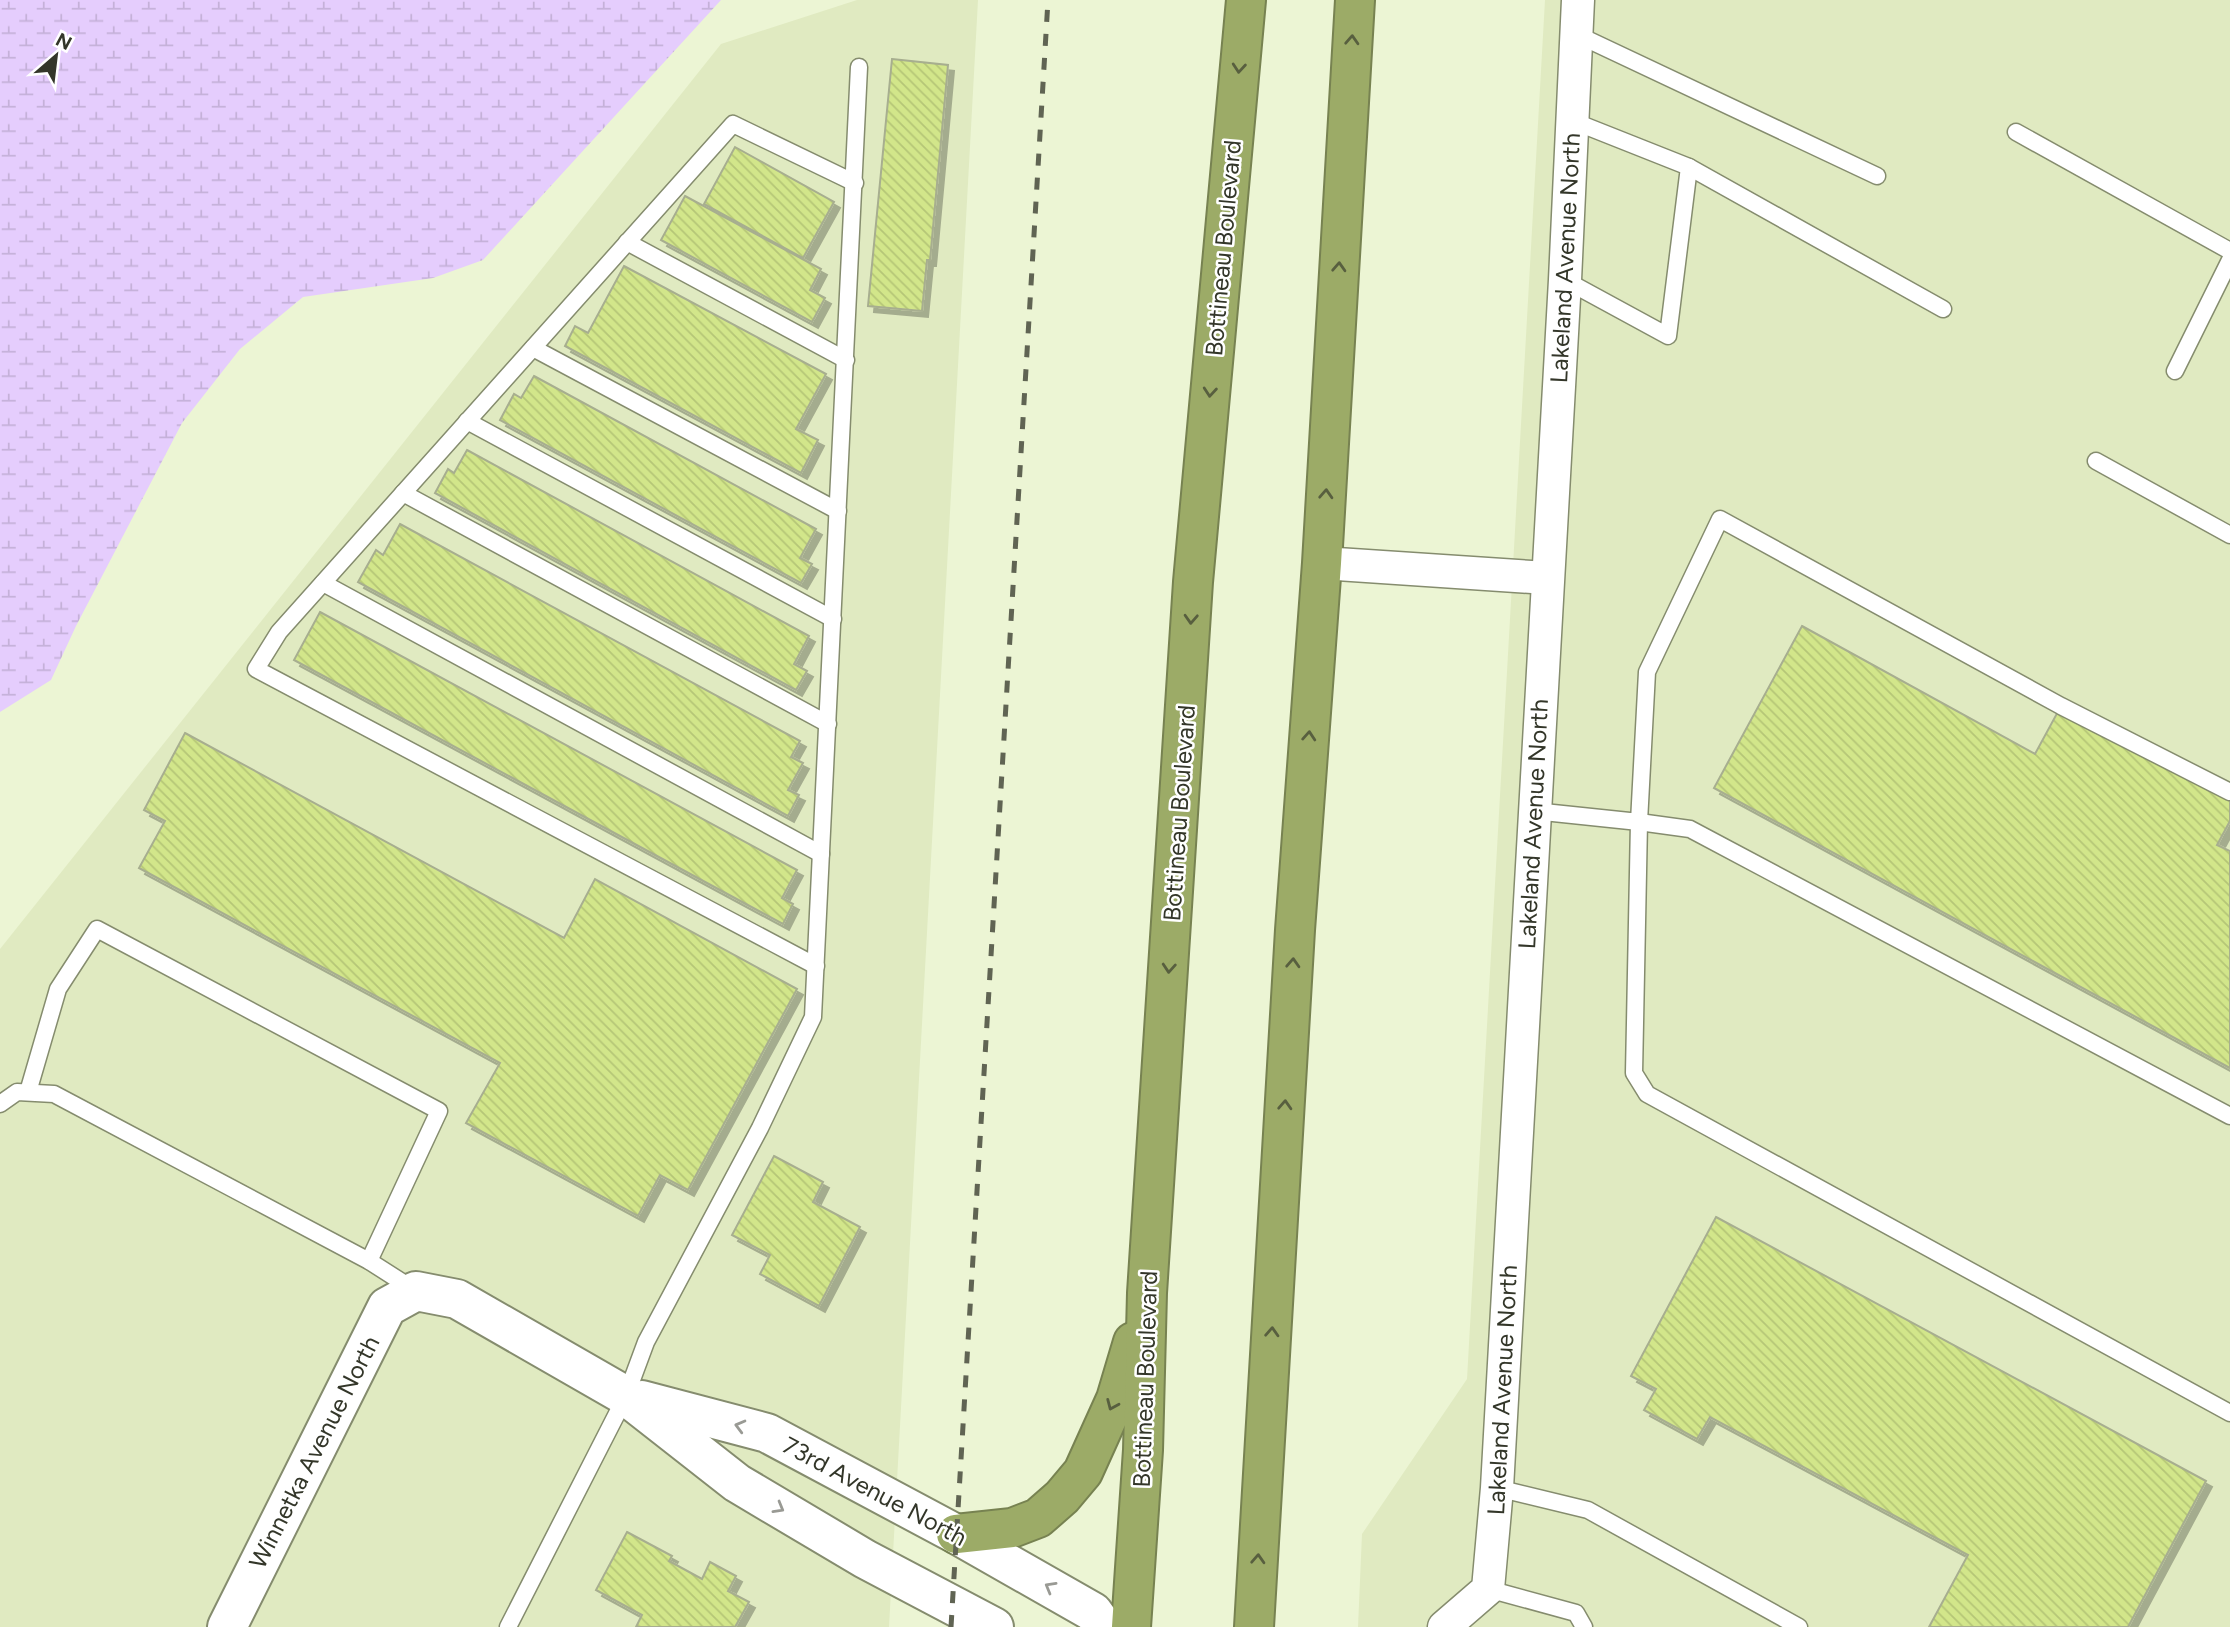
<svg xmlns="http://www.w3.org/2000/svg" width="2230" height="1627" viewBox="0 0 2230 1627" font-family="Figtree,sans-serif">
  <defs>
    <pattern id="wetland-marsh" width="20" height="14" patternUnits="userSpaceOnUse" patternTransform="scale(1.75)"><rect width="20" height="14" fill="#e5cdfd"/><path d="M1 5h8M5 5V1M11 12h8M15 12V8" fill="none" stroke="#c5b1d9"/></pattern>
    <pattern id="building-back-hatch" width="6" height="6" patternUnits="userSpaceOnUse" patternTransform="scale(1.75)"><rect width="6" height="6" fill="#d2e68a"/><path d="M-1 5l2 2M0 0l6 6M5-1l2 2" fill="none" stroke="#b5c677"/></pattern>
    <filter id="shadow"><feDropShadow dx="6" dy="6" stdDeviation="0" flood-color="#0004"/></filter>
  </defs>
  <rect width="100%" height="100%" fill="#ecf5d4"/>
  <g fill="#e0eac1">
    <polygon points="857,0 978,0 889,1627 0,1627 0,949 721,44"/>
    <polygon points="1545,0 2230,0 2230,1627 1358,1627 1362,1534 1467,1379"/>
  </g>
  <polygon fill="url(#wetland-marsh)" points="0,0 721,0 483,260 433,278 303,297 240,349 182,423 76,626 51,680 0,712"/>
  <g fill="url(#building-back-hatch)" stroke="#a7ae8f" stroke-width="2" filter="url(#shadow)">
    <polygon points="892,59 948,65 930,260 927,260 922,311 868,306"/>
    <polygon points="735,147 834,202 803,258 704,204"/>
    <polygon points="685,196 821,269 810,290 825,298 812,322 661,240"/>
    <polygon points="624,266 826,374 796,429 818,440 801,473 565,346 575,326 588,333"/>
    <polygon points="534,376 816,529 800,558 812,564 801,583 500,420 514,394 521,398"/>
    <polygon points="467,450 809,636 794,664 807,671 796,690 435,493 448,469 454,473"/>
    <polygon points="400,524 800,741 791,757 803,763 788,790 799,795 788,816 358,582 376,550 383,555"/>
    <polygon points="320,612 797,870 782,898 793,904 783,924 294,660"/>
    <polygon points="1802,626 2035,754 2061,706 2230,797 2230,821 2217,845 2230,851 2230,1068 1714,788"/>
    <polygon points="185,733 564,938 595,879 797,989 688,1190 660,1175 638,1216 466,1123 500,1063 139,868 165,821 144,810"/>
    <polygon points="774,1156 823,1182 813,1202 860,1227 819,1306 760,1274 770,1255 732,1235"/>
    <polygon points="1716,1217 2206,1481 2128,1627 1929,1627 1968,1555 1710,1417 1697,1439 1644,1410 1656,1389 1631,1376"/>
    <polygon points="627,1532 672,1556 669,1561 702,1579 710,1562 736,1576 728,1591 749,1602 735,1627 636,1627 642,1615 596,1590"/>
  </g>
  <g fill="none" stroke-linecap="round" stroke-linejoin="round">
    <defs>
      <g id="lane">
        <polyline points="1576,34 1877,176"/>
        <polyline points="2016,132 2230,251"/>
        <polyline points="1689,167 1943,309"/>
        <polyline points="627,242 846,360"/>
        <polyline points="1565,280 1668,336 1689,167 1573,121"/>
        <polyline points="533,348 838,511"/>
        <polyline points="2175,371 2230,260"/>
        <polyline points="467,421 833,619"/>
        <polyline points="2096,461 2230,535"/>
        <polyline points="403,493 828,724"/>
        <polyline points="323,583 821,854"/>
        <polyline points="1534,811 1639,822 1647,672 1720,519 2061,706 2230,792"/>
        <polyline points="816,966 256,669 279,632 733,124 855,183"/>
        <polyline points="28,1092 58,989 97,929 439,1111 369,1261"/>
        <polyline points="0,1104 17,1092 54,1094 369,1261 416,1291"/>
        <polyline points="2230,1116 1690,829 1639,822 1634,1073 1647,1094 2230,1413"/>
        <polyline points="1497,1488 1588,1510 1799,1627"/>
        <polyline points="1488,1589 1576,1613 1584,1627"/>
        <polyline points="508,1627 626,1396 646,1342 760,1128 813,1017 859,67"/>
      </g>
      <g id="street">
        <polyline points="1322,563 1547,578"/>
        <polyline points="1444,1627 1488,1589 1497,1488 1565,280 1578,0"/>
      </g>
      <g id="secondary">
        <polyline points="642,1400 767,1433 956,1534 1093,1612 1104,1627"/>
        <polyline points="227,1627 387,1307 416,1291 457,1299 626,1396 737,1483 865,1559 994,1627"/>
      </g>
      <g id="highway">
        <polyline points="956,1534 1012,1528 1038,1518 1062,1497 1083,1472 1116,1399 1133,1342"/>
        <polyline points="1131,1627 1143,1450 1147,1293 1193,582 1246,0"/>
        <polyline points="1254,1627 1295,930 1322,563 1355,0"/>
      </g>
    </defs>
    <use href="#lane" stroke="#858c6e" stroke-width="19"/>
    <use href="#street" stroke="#858c6e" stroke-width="35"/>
    <use href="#secondary" stroke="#858c6e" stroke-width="42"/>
    <use href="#highway" stroke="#778251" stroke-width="42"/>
    <use href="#lane" stroke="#fff" stroke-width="16"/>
    <use href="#street" stroke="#fff" stroke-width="32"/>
    <use href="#secondary" stroke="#fff" stroke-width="38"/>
    <use href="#highway" stroke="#9cab67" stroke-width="38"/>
    <polyline stroke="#606453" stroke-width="5" stroke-dasharray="12 12" stroke-linecap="butt" points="951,1627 1048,0"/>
  </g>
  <defs><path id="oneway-chevron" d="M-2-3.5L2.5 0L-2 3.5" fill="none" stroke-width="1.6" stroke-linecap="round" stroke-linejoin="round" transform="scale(1.75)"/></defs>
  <g stroke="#585f3f">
    <use href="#oneway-chevron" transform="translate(1352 40) rotate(-87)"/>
    <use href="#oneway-chevron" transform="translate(1239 68) rotate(95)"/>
    <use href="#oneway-chevron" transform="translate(1339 267) rotate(-87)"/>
    <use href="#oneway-chevron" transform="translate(1210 392) rotate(95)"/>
    <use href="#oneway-chevron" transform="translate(1326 494) rotate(-87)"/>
    <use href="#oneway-chevron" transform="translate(1191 619) rotate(93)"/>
    <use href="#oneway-chevron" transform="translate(1309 736) rotate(-86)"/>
    <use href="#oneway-chevron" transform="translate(1293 963) rotate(-87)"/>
    <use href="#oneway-chevron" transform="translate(1169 968) rotate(94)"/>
    <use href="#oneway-chevron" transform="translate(1285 1105) rotate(-87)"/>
    <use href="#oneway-chevron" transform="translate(1272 1332) rotate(-87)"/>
    <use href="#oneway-chevron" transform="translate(1112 1405) rotate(113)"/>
    <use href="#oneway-chevron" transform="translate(1258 1559) rotate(-87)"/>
  </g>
  <g stroke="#999a94">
    <use href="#oneway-chevron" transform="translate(740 1426) rotate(-165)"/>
    <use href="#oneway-chevron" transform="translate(779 1508) rotate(30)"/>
    <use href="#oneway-chevron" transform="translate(1050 1587) rotate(-150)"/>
  </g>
  <g text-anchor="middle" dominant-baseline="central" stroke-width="5" stroke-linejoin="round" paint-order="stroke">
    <g font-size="24" fill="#333629" stroke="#fff">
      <text transform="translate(1223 248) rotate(-85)">Bottineau Boulevard</text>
      <text transform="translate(1565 258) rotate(-87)">Lakeland Avenue North</text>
      <text transform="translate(1179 813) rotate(-86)">Bottineau Boulevard</text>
      <text transform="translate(1533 824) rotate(-87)">Lakeland Avenue North</text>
      <text transform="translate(1145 1379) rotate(-88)">Bottineau Boulevard</text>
      <text transform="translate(1502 1390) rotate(-87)">Lakeland Avenue North</text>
      <text transform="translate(314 1452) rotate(-63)">Winnetka Avenue North</text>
      <text transform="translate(875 1491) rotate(28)">73rd Avenue North</text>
    </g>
  </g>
  <g transform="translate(56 56) rotate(28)" stroke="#ffffff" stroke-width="5" paint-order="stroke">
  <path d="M0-5L12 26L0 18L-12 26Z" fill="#333629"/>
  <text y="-10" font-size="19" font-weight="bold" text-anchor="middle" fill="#333629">N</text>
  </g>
</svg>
